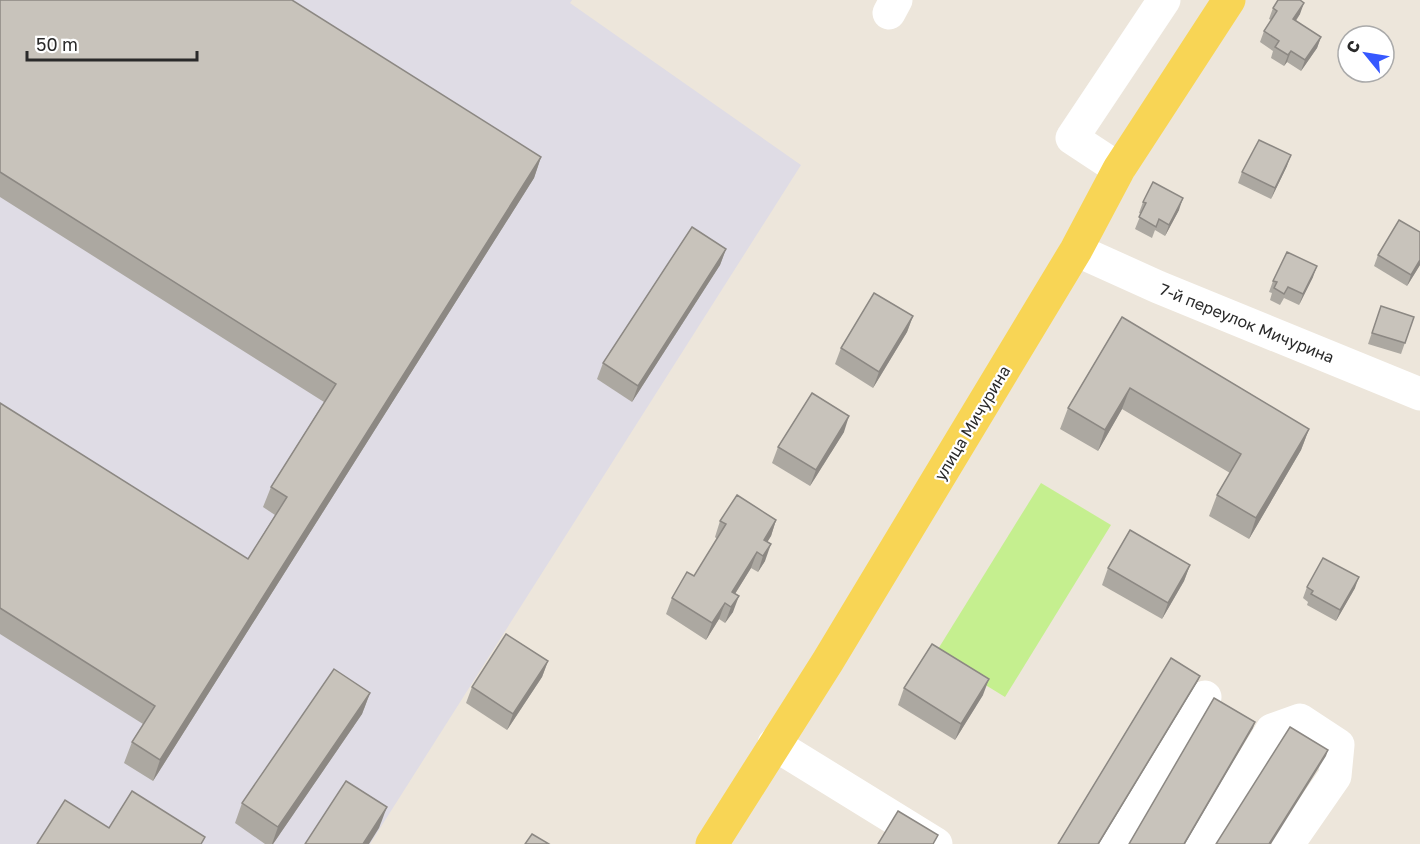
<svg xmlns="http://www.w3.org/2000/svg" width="1420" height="844" viewBox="0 0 1420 844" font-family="'Golos Text',sans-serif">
  <rect width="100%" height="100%" fill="#ede6db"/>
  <polygon fill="#dfdce5" points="0,0 572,0 570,3 801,165 370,844 0,844"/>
  <polygon fill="#c5ef8f" points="1041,483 1111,525 1005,697 935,654"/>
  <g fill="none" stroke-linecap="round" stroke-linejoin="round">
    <g stroke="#fff" stroke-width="33">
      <polyline points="889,13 896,0"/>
      <polyline points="1119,169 1072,138 1164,0"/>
      <polyline points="1076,250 1158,287 1420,394"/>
      <polyline points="774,744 936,844"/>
      <polyline points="1116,844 1205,697"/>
      <polyline points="1202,844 1272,730 1300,720 1338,745 1335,776 1288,844"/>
    </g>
    <polyline stroke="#f8d555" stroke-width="33" points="712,844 828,661 1076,250 1119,169 1229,0"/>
  </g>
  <g fill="#aca8a1">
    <polygon points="0,0 541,157 534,178 153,781 124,763 132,742 143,724 0,634 0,403 248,559 275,515 263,507 271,487 324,402 0,197"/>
    <polygon points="1273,8 1300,14 1296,21 1321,37 1317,48 1301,71 1287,62 1284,66 1271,58 1273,51 1260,42 1264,31 1271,20 1269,19"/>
    <polygon points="1287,166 1271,199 1238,183 1242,172"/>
    <polygon points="1143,202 1179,210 1165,236 1155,230 1152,238 1135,229 1141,214 1139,213"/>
    <polygon points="1420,232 1420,265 1407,286 1374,266 1378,255"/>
    <polygon points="726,249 720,265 632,402 597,379 603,363"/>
    <polygon points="1313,277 1299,305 1284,298 1280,305 1270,300 1272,293 1269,292 1273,281"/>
    <polygon points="1381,306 1414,317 1401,354 1368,344"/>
    <polygon points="913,316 907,332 873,388 835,364 841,348"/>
    <polygon points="1122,317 1309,429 1301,450 1249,539 1209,516 1217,495 1230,473 1122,409 1098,451 1060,429 1068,408"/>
    <polygon points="844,432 810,486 772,463 778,447"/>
    <polygon points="776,520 771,536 767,542 765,561 758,572 751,568 735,594 733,612 725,623 719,619 706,640 666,614 672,598 694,576 717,539 715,537 720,521"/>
    <polygon points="1190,565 1184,581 1162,619 1102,585 1108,568"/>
    <polygon points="1307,587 1355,588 1336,621 1307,605 1308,602 1303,598"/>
    <polygon points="548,661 542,677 507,730 466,703 472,687"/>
    <polygon points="904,688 983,695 955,740 898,705"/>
    <polygon points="370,693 362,714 273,844 265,844 235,823 242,803"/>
  </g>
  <g fill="#8c8883">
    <polygon points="1304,3 1300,14 1289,30 1293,19"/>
    <polygon points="1321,37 1317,48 1301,71 1305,60"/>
    <polygon points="1291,51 1287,62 1284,66 1288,55"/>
    <polygon points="1291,155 1287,166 1271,199 1275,188"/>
    <polygon points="541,157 534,178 153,781 160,760"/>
    <polygon points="1183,198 1179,210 1165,236 1169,225"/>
    <polygon points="726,249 720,265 632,402 638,386"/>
    <polygon points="1420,260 1420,265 1407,286 1411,275"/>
    <polygon points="1317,266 1313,277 1299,305 1303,294"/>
    <polygon points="913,316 907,332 873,388 879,372"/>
    <polygon points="1130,388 1122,409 1098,451 1105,430"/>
    <polygon points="849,416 844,432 810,486 816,470"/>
    <polygon points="1309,429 1301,450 1249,539 1256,518"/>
    <polygon points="776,520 771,536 760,554 764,540"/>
    <polygon points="771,544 765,561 758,572 763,556"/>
    <polygon points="757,552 751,568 728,605 732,592"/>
    <polygon points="1190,565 1184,581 1162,619 1168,603"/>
    <polygon points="1359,577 1355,588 1336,621 1340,610"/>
    <polygon points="739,596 733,612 725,623 731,607"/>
    <polygon points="725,603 719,619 706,640 712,623"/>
    <polygon points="548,661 542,677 507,730 513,714"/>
    <polygon points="1200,676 1198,681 1099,844 1098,844"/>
    <polygon points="989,679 983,695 955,740 961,724"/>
    <polygon points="370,693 362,714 273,844 272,844 278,827"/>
    <polygon points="1255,722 1253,728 1185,844 1184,844"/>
    <polygon points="1328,750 1326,756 1271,844 1269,844"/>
    <polygon points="387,807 379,828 369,844 363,844"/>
  </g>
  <g fill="#c8c3bb" stroke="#8c8883" stroke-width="1.5">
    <polygon points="0,0 292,0 541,157 160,760 132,742 155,706 0,608 0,403 248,559 287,497 271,487 336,384 0,172"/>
    <polygon points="1278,0 1300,0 1304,3 1293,19 1321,37 1305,60 1291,51 1288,55 1275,47 1279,41 1264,31 1277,11 1273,8"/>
    <polygon points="1259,140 1291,155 1275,188 1242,172"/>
    <polygon points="1153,182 1183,198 1169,225 1159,219 1156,227 1139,217 1146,203 1143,202"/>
    <polygon points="1399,220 1420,232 1420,260 1411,275 1378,255"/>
    <polygon points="692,227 726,249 638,386 603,363"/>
    <polygon points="1287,252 1317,266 1303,294 1288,287 1284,294 1274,288 1277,282 1273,281"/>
    <polygon points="874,293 913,316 879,372 841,348"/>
    <polygon points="1381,306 1414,317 1405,343 1372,333"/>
    <polygon points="1122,317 1309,429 1256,518 1217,495 1241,454 1130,388 1105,430 1068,408"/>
    <polygon points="812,393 849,416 816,470 778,447"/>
    <polygon points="737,495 776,520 764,540 771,544 763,556 757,552 732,592 739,596 731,607 725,603 712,623 672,598 687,572 694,576 726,524 720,521"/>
    <polygon points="1130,530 1190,565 1168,603 1108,568"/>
    <polygon points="1323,558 1359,577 1340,610 1311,594 1313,591 1307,587"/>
    <polygon points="506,634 548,661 513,714 472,687"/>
    <polygon points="932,644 989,679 961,724 904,688"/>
    <polygon points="1171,658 1200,676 1098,844 1058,844"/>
    <polygon points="334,669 370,693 278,827 242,803"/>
    <polygon points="1214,698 1255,722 1184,844 1129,844"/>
    <polygon points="1290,727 1328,750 1269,844 1216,844"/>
    <polygon points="346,781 387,807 363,844 305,844"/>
    <polygon points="132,791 205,837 201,844 37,844 65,800 109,828"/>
    <polygon points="898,811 938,835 933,844 878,844"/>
    <polygon points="532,834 549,844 525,844"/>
  </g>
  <g text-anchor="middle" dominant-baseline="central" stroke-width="4.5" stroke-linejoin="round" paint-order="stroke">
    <g font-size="16" fill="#2a2a2a" stroke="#fff">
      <text transform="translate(1247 323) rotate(22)">7-й переулок Мичурина</text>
      <text transform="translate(972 423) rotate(-59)">улица Мичурина</text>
    </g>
  </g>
  <g transform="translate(1366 54) rotate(300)"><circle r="28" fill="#ffffff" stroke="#aaaaaa" stroke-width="1.5"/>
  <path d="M0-4.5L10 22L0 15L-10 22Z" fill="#3658ff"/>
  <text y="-9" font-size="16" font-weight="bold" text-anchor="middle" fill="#2a2a2a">С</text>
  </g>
  <path d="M27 51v9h170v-9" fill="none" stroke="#2a2a2a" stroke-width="3"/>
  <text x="36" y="51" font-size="18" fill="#2a2a2a" stroke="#ffffff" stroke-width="4.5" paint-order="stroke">50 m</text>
</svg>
